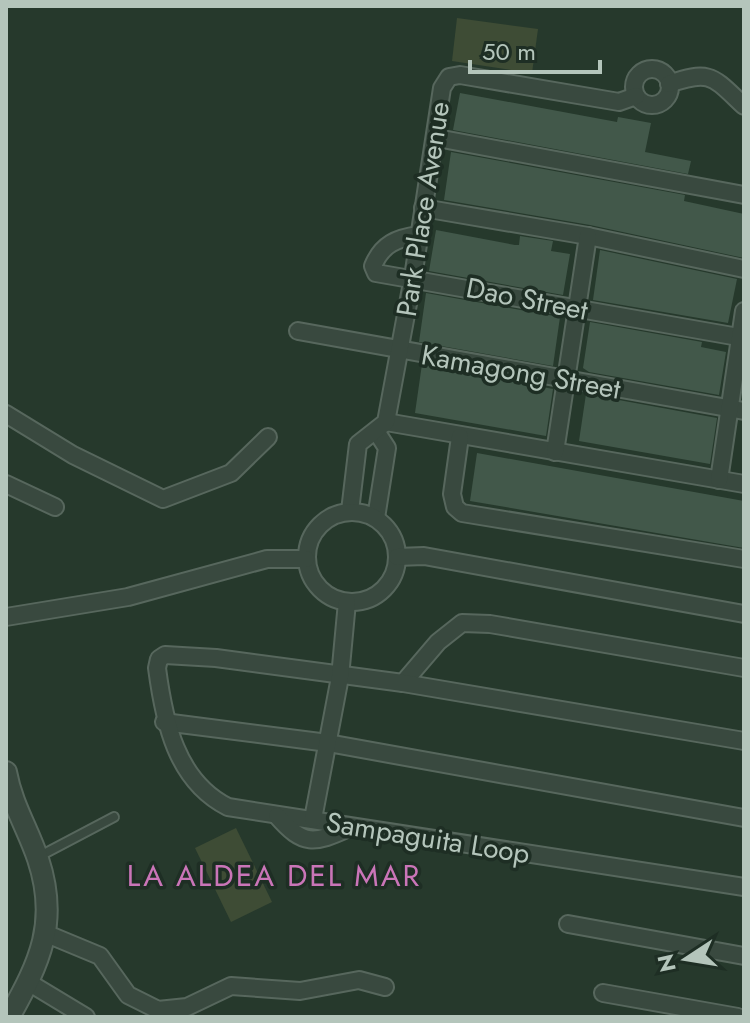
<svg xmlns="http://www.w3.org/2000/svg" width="750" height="1023" viewBox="0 0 750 1023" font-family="Jost,sans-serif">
  <rect width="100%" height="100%" fill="#26392c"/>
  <g fill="#3e4c35">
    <polygon points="457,18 538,29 532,73 452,61"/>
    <polygon points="236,828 272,902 231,922 195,848"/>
  </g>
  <g fill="#42584a">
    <polygon points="460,93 617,122 618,117 651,123 645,152 691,161 688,174 453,130"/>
    <polygon points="451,152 685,195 684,201 744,214 744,258 590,225 444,200"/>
    <polygon points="436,230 515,245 519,245 520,236 553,241 551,251 570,254 563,295 429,271"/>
    <polygon points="600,250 737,279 728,323 593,300"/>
    <polygon points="426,293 560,317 553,366 419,342"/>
    <polygon points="590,322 702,342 701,347 726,352 719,395 589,372 583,368"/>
    <polygon points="422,364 553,389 546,436 415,413"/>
    <polygon points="586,394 717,418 710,464 579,441"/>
    <polygon points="477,453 744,501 744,548 470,501"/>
  </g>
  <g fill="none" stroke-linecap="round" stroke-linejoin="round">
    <defs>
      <polyline id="service" points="38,857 114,817"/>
      <g id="minor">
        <circle cx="652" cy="87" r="18"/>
        <path d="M669 84C711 69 713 77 744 106"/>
        <polyline points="437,138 744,195"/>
        <polyline points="423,208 588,236 744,269"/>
        <path d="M419 235C397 238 382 244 373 266L376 273 744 338"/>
        <polyline points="298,331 744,411"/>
        <polyline points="6,414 73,455 163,499 231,473 268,437"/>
        <polyline points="386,422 744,484"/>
        <polyline points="376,431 387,448 376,518"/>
        <polyline points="460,437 452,494 455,507 462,513 744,559"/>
        <polyline points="555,452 588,236"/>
        <polyline points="719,480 744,311"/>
        <polyline points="6,484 55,507"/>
        <polyline points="350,511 358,444 386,422 413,277 442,88 449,77 460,75 619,102 636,96"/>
        <circle cx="352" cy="557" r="45"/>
        <polyline points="397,557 424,556 744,614"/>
        <polyline points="6,617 128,597 267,559 306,559"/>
        <polyline points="403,683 438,642 462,623 490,624 744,668"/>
        <polyline points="164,722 328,743 744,818"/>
        <path d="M744 741 403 683 216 658 165 655 159 659 157 668C164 721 176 781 228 807L744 887"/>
        <path d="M277 816C303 846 314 844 349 828"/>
        <polyline points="313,819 340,677 347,602"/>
        <polyline points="568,924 744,956"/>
        <polyline points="47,934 100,956 128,995 158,1010 187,1007 231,986 300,991 359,980 385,987"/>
        <polyline points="28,982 86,1017"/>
        <polyline points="603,993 738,1017"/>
      </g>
      <path id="tertiary" d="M6 772C12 805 28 829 38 859 59 922 40 962 9 1017"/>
    </defs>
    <use href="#service" stroke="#57675d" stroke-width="12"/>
    <use href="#minor" stroke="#57675d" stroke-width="20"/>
    <use href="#tertiary" stroke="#57675d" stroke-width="24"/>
    <use href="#service" stroke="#39493f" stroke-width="8"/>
    <use href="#minor" stroke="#39493f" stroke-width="16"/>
    <use href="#tertiary" stroke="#39493f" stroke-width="20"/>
  </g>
  <g text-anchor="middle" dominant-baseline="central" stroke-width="7" stroke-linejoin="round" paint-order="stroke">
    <g font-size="28" fill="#b4c5bb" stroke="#1e2e24">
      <text transform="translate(423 209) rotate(-81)">Park Place Avenue</text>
      <text transform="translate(527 299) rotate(11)">Dao Street</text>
      <text transform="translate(521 372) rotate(10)">Kamagong Street</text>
      <text transform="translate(428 838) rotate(9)">Sampaguita Loop</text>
    </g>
    <g font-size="30" letter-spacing="2" fill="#ca75b8" stroke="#1e2e24">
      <text x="274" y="875">LA ALDEA DEL MAR</text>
    </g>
  </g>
  <rect width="750" height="1023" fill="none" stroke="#b4c5bb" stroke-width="16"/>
  <g transform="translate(686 959) rotate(258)" stroke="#1e2e24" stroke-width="6" paint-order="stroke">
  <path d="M0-6L14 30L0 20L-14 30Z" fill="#b4c5bb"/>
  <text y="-12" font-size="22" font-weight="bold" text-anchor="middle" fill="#b4c5bb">N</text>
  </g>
  <path d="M470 60v12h130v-12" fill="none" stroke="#b4c5bb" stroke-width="4"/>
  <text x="482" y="60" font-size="24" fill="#b4c5bb" stroke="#1e2e24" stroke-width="6" paint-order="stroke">50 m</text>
</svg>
